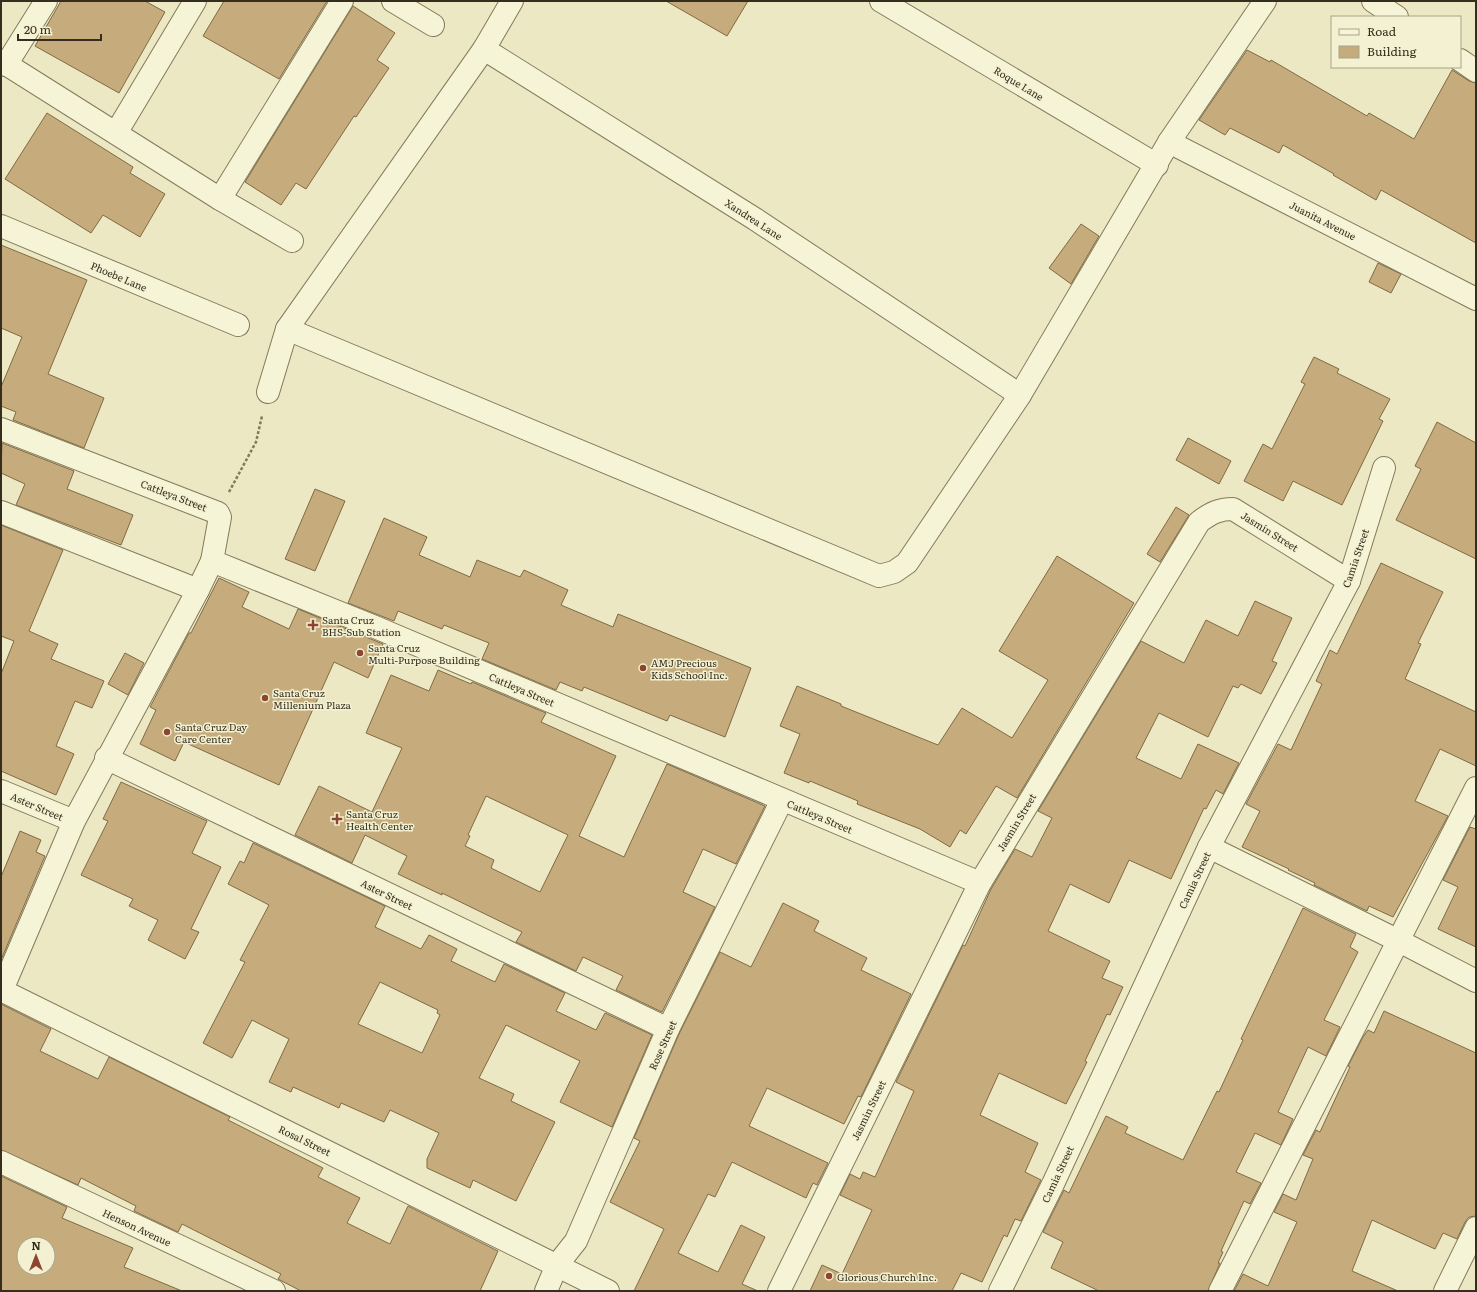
<svg xmlns="http://www.w3.org/2000/svg" width="1477" height="1292" viewBox="0 0 1477 1292" font-family="Literata,serif">
  <rect width="100%" height="100%" fill="#ebe8c3"/>
  <g fill="#c6ac7c" stroke="#816a43" fill-rule="evenodd">
    <polygon points="61,1 145,1 165,12 119,93 35,46"/>
    <polygon points="224,1 327,1 279,79 203,36"/>
    <polygon points="666,1 748,1 727,36"/>
    <polygon points="353,6 395,33 377,60 389,68 356,117 354,116 306,189 296,183 281,205 245,182"/>
    <polygon points="1247,50 1270,62 1271,60 1367,116 1369,113 1414,139 1452,70 1469,81 1476,83 1476,243 1381,190 1376,200 1333,175 1334,174 1283,145 1279,153 1230,128 1225,135 1199,120"/>
    <polygon points="47,113 133,167 130,173 165,194 140,237 103,215 91,233 5,179"/>
    <polygon points="1081,224 1099,236 1071,284 1049,268"/>
    <polygon points="1,245 87,280 48,374 104,398 84,448 13,420 16,412 1,406 1,387 22,337 1,328"/>
    <polygon points="1378,263 1401,274 1391,293 1369,282"/>
    <polygon points="1314,357 1339,369 1337,373 1390,399 1379,419 1383,421 1342,505 1293,481 1283,501 1244,481 1263,444 1272,449 1305,384 1301,382"/>
    <polygon points="1437,422 1476,443 1476,559 1396,520 1421,469 1415,466"/>
    <polygon points="1188,438 1231,461 1219,484 1176,460"/>
    <polygon points="2,443 74,471 67,489 133,515 121,545 16,505 25,484 1,473"/>
    <polygon points="315,489 345,501 315,571 285,559"/>
    <polygon points="1176,507 1189,515 1160,562 1147,554"/>
    <polygon points="384,518 427,537 419,555 470,577 477,560 520,577 524,570 568,590 561,605 613,627 618,614 751,668 725,737 670,715 667,721 584,687 582,691 560,682 556,690 482,659 489,643 444,625 442,629 398,611 394,621 348,603"/>
    <polygon points="1,525 63,550 29,631 58,644 51,659 104,681 92,708 75,701 56,746 74,754 56,795 1,771 1,674 14,641 1,636"/>
    <polygon points="1057,556 1134,603 1017,798 996,786 966,834 960,830 950,847 920,829 857,804 858,801 810,781 809,783 784,773 800,734 780,726 797,686 841,704 841,706 938,745 962,708 1012,738 1048,680 999,651"/>
    <polygon points="1381,563 1443,592 1418,643 1421,644 1405,679 1476,712 1476,766 1440,749 1415,801 1448,816 1393,917 1369,906 1367,911 1314,885 1315,883 1288,870 1289,869 1242,847 1260,811 1246,804 1278,744 1291,750 1322,684 1316,681 1330,650 1337,654"/>
    <polygon points="219,578 249,592 242,607 289,629 298,609 383,644 368,678 334,662 279,785 184,742 175,761 140,744 156,710 150,707 189,633 191,633"/>
    <polygon points="1255,601 1292,618 1272,661 1277,663 1261,694 1241,684 1238,688 1233,686 1208,737 1159,713 1136,758 1181,779 1198,744 1239,763 1223,794 1216,790 1206,809 1204,808 1171,879 1129,860 1109,903 1070,884 1048,931 1110,961 1102,978 1123,987 1110,1015 1107,1014 1085,1061 1087,1062 1066,1104 999,1073 980,1115 1038,1143 1025,1172 1041,1180 1021,1221 1015,1219 1007,1237 1004,1235 982,1282 961,1273 952,1291 810,1291 822,1265 842,1274 872,1210 840,1195 850,1174 860,1179 863,1172 875,1177 914,1091 896,1082 963,945 965,946 991,889 1015,849 1032,857 1052,818 1038,811 1141,641 1184,663 1206,620 1238,636"/>
    <polygon points="125,653 144,663 128,695 108,684"/>
    <path d="M438 670 471 684 472 682 546 713 541 722 616 756 579 836 624 857 667 764 765 806 736 864 703 849 683 892 715 907 662 1012 616 990 623 976 583 957 576 971 516 942 522 932 442 893V895L398 874 407 856 365 835 352 863 295 835 319 786 372 812 402 748 366 733 391 675 429 691ZM486 796 568 835 540 892 491 868 494 860 465 846 470 836 468 835Z"/>
    <polygon points="121,782 207,821 192,853 221,867 191,929 199,932 185,959 148,940 158,920 129,906 133,899 81,875 108,821 103,819"/>
    <polygon points="1470,827 1476,829 1476,947 1438,929 1458,887 1443,880"/>
    <polygon points="20,831 41,840 36,852 45,856 1,960 1,877"/>
    <path d="M253 843 385 906 375 927 421 949 429 935 457 949 451 961 495 982 504 964 565 993 556 1011 596 1030 605 1013 652 1035 612 1127 560 1102 580 1061 506 1025 479 1078 514 1094 511 1101 555 1122 516 1201 473 1180 470 1188 427 1168V1159L439 1133 390 1110 384 1122 341 1103 339 1108 293 1087 291 1092 269 1082 289 1039 252 1020 232 1058 203 1043 245 962 240 960 269 905 228 884 240 861 244 863ZM380 982 438 1010 437 1013 440 1015 422 1053 358 1024Z"/>
    <polygon points="783,903 819,921 814,931 867,958 861,970 911,994 861,1097 858,1096 844,1124 767,1088 749,1126 828,1163 817,1185 813,1183 806,1198 732,1162 715,1197 708,1194 699,1212 678,1253 718,1272 741,1225 765,1237 742,1284 758,1291 634,1291 664,1229 610,1202 640,1141 634,1138 679,1034 720,952 751,967"/>
    <polygon points="1303,908 1356,934 1350,947 1358,952 1324,1020 1340,1027 1326,1056 1308,1047 1278,1112 1293,1119 1281,1145 1255,1133 1236,1172 1261,1183 1250,1204 1244,1201 1221,1251 1223,1252 1218,1263 1220,1263 1208,1291 1099,1291 1051,1268 1063,1242 1043,1232 1064,1190 1069,1193 1106,1116 1128,1127 1125,1133 1183,1160 1217,1091 1219,1092 1243,1040 1241,1039"/>
    <polygon points="1,1004 51,1029 40,1051 98,1079 109,1057 230,1117 228,1120 323,1168 318,1177 360,1198 347,1223 390,1244 408,1206 498,1251 480,1291 301,1291 278,1279 281,1274 182,1224 178,1232 134,1211 136,1206 81,1178 78,1185 1,1150"/>
    <polygon points="1384,1011 1476,1053 1476,1216 1469,1217 1465,1222 1457,1239 1443,1233 1435,1249 1372,1220 1352,1271 1398,1291 1234,1291 1243,1274 1268,1286 1297,1222 1274,1212 1283,1194 1296,1200 1313,1159 1303,1155 1316,1130 1320,1132 1350,1067 1348,1066 1363,1037 1368,1030 1374,1033"/>
    <path d="M1 1176 67 1207 62 1218 133 1248 124 1267 182 1291H1ZM24 1244H48V1268H24Z"/>
  </g>
  <g fill="none" stroke-linecap="round" stroke-linejoin="round">
    <defs>
      <g id="street">
        <polyline points="393,1 433,25"/>
        <polyline points="881,1 1157,165"/>
        <polyline points="1373,1 1397,17"/>
        <polyline points="484,49 755,219 1020,395"/>
        <polyline points="1460,60 1476,71"/>
        <polyline points="1,61 220,199 292,241"/>
        <polyline points="6,65 46,1"/>
        <polyline points="116,133 195,1"/>
        <polyline points="1169,142 1476,299"/>
        <polyline points="220,199 342,1"/>
        <polyline points="1,226 238,325"/>
        <polyline points="287,329 879,576 894,572 907,563 1020,395 1169,142 1265,1"/>
        <polyline points="268,392 287,329 484,49 512,1"/>
        <polyline points="1,429 218,513 220,517 212,561 375,627 980,883"/>
        <polyline points="1,512 198,590"/>
        <polyline points="106,758 668,1029"/>
        <polyline points="1,791 74,821"/>
        <polyline points="1209,847 1399,941 1476,981"/>
        <polyline points="1,990 608,1291"/>
        <polyline points="2,990 74,821 198,590 212,561"/>
        <polyline points="1,1162 274,1291"/>
        <polyline points="546,1291 557,1265 576,1241 668,1029 782,800"/>
        <path d="M779 1291 980 883 1199 522C1211 513 1219 509 1233 509L1349 581"/>
        <polyline points="1000,1291 1053,1184 1209,847 1349,581 1384,468"/>
        <polyline points="1220,1291 1476,788"/>
        <polyline points="1445,1291 1476,1228"/>
      </g>
    </defs>
    <use href="#street" stroke="#837a5b" stroke-width="24"/>
    <polyline stroke="#837a5b" stroke-width="2.5" stroke-dasharray="3 2" stroke-linecap="butt" points="229,492 256,442 262,416"/>
    <use href="#street" stroke="#f6f4d6" stroke-width="22"/>
  </g>
  <g fill="#8e4530" stroke="#f3f1d2" stroke-width="1.5">
    <path d="M311 619h4v4h4v4h-4v4h-4v-4h-4v-4h4z"/>
    <circle cx="360" cy="653" r="4"/>
    <circle cx="643" cy="668" r="4"/>
    <circle cx="265" cy="698" r="4"/>
    <circle cx="167" cy="732" r="4"/>
    <path d="M335 813h4v4h4v4h-4v4h-4v-4h-4v-4h4z"/>
    <circle cx="829" cy="1276" r="4"/>
  </g>
  <g text-anchor="middle" dominant-baseline="central" stroke-width="3" stroke-linejoin="round" paint-order="stroke">
    <g font-size="10" fill="#352e1e" stroke="#f3f1d2">
      <text transform="translate(1019 83) rotate(31)">Roque Lane</text>
      <text transform="translate(754 219) rotate(33)">Xandrea Lane</text>
      <text transform="translate(1323 220) rotate(27)">Juanita Avenue</text>
      <text transform="translate(119 276) rotate(23)">Phoebe Lane</text>
      <text transform="translate(174 495) rotate(21)">Cattleya Street</text>
      <text transform="translate(1270 531) rotate(32)">Jasmin Street</text>
      <text transform="translate(1355 558) rotate(-71)">Camia Street</text>
      <text transform="translate(522 689) rotate(23)">Cattleya Street</text>
      <text transform="translate(37 806) rotate(23)">Aster Street</text>
      <text transform="translate(820 816) rotate(23)">Cattleya Street</text>
      <text transform="translate(1016 822) rotate(-59)">Jasmin Street</text>
      <text transform="translate(1194 880) rotate(-65)">Camia Street</text>
      <text transform="translate(387 894) rotate(26)">Aster Street</text>
      <text transform="translate(662 1045) rotate(-66)">Rose Street</text>
      <text transform="translate(868 1110) rotate(-64)">Jasmin Street</text>
      <text transform="translate(305 1140) rotate(26)">Rosal Street</text>
      <text transform="translate(1057 1174) rotate(-65)">Camia Street</text>
      <text transform="translate(137 1227) rotate(25)">Henson Avenue</text>
    </g>
    <g font-size="10" fill="#352e1e" stroke="#f3f1d2" text-anchor="start">
      <text x="322" y="619">Santa Cruz<tspan x="322" dy="12">BHS-Sub Station</tspan></text>
      <text x="368" y="647">Santa Cruz<tspan x="368" dy="12">Multi-Purpose Building</tspan></text>
      <text x="651" y="662">AMJ Precious<tspan x="651" dy="12">Kids School Inc.</tspan></text>
      <text x="273" y="692">Santa Cruz<tspan x="273" dy="12">Millenium Plaza</tspan></text>
      <text x="175" y="726">Santa Cruz Day<tspan x="175" dy="12">Care Center</tspan></text>
      <text x="346" y="813">Santa Cruz<tspan x="346" dy="12">Health Center</tspan></text>
      <text x="837" y="1276">Glorious Church Inc.</text>
    </g>
  </g>
  <rect width="1477" height="1292" fill="none" stroke="#352e1e" stroke-width="4"/>
  <rect x="1331" y="16" width="130" height="52" fill="#f3f1d2" stroke="#a7a38a"/>
  <rect x="1339" y="29" width="20" height="6" fill="#f6f4d6" stroke="#a7a38a"/>
  <text x="1367" y="36" font-size="12" fill="#352e1e">Road</text>
  <rect x="1339" y="46" width="20" height="12" fill="#c6ac7c" stroke="#a7a38a"/>
  <text x="1367" y="56" font-size="12" fill="#352e1e">Building</text>
  <g transform="translate(36 1256)"><circle r="19" fill="#f3f1d2" stroke="#a7a38a"/>
  <path d="M0-3L7 15L0 10L-7 15Z" fill="#8e4530"/>
  <text y="-6" font-size="11" font-weight="bold" text-anchor="middle" fill="#352e1e">N</text>
  </g>
  <path d="M18 34v6h83v-6" fill="none" stroke="#352e1e" stroke-width="2"/>
  <text x="24" y="34" font-size="12" fill="#352e1e" stroke="#f3f1d2" stroke-width="3" paint-order="stroke">20 m</text>
</svg>
